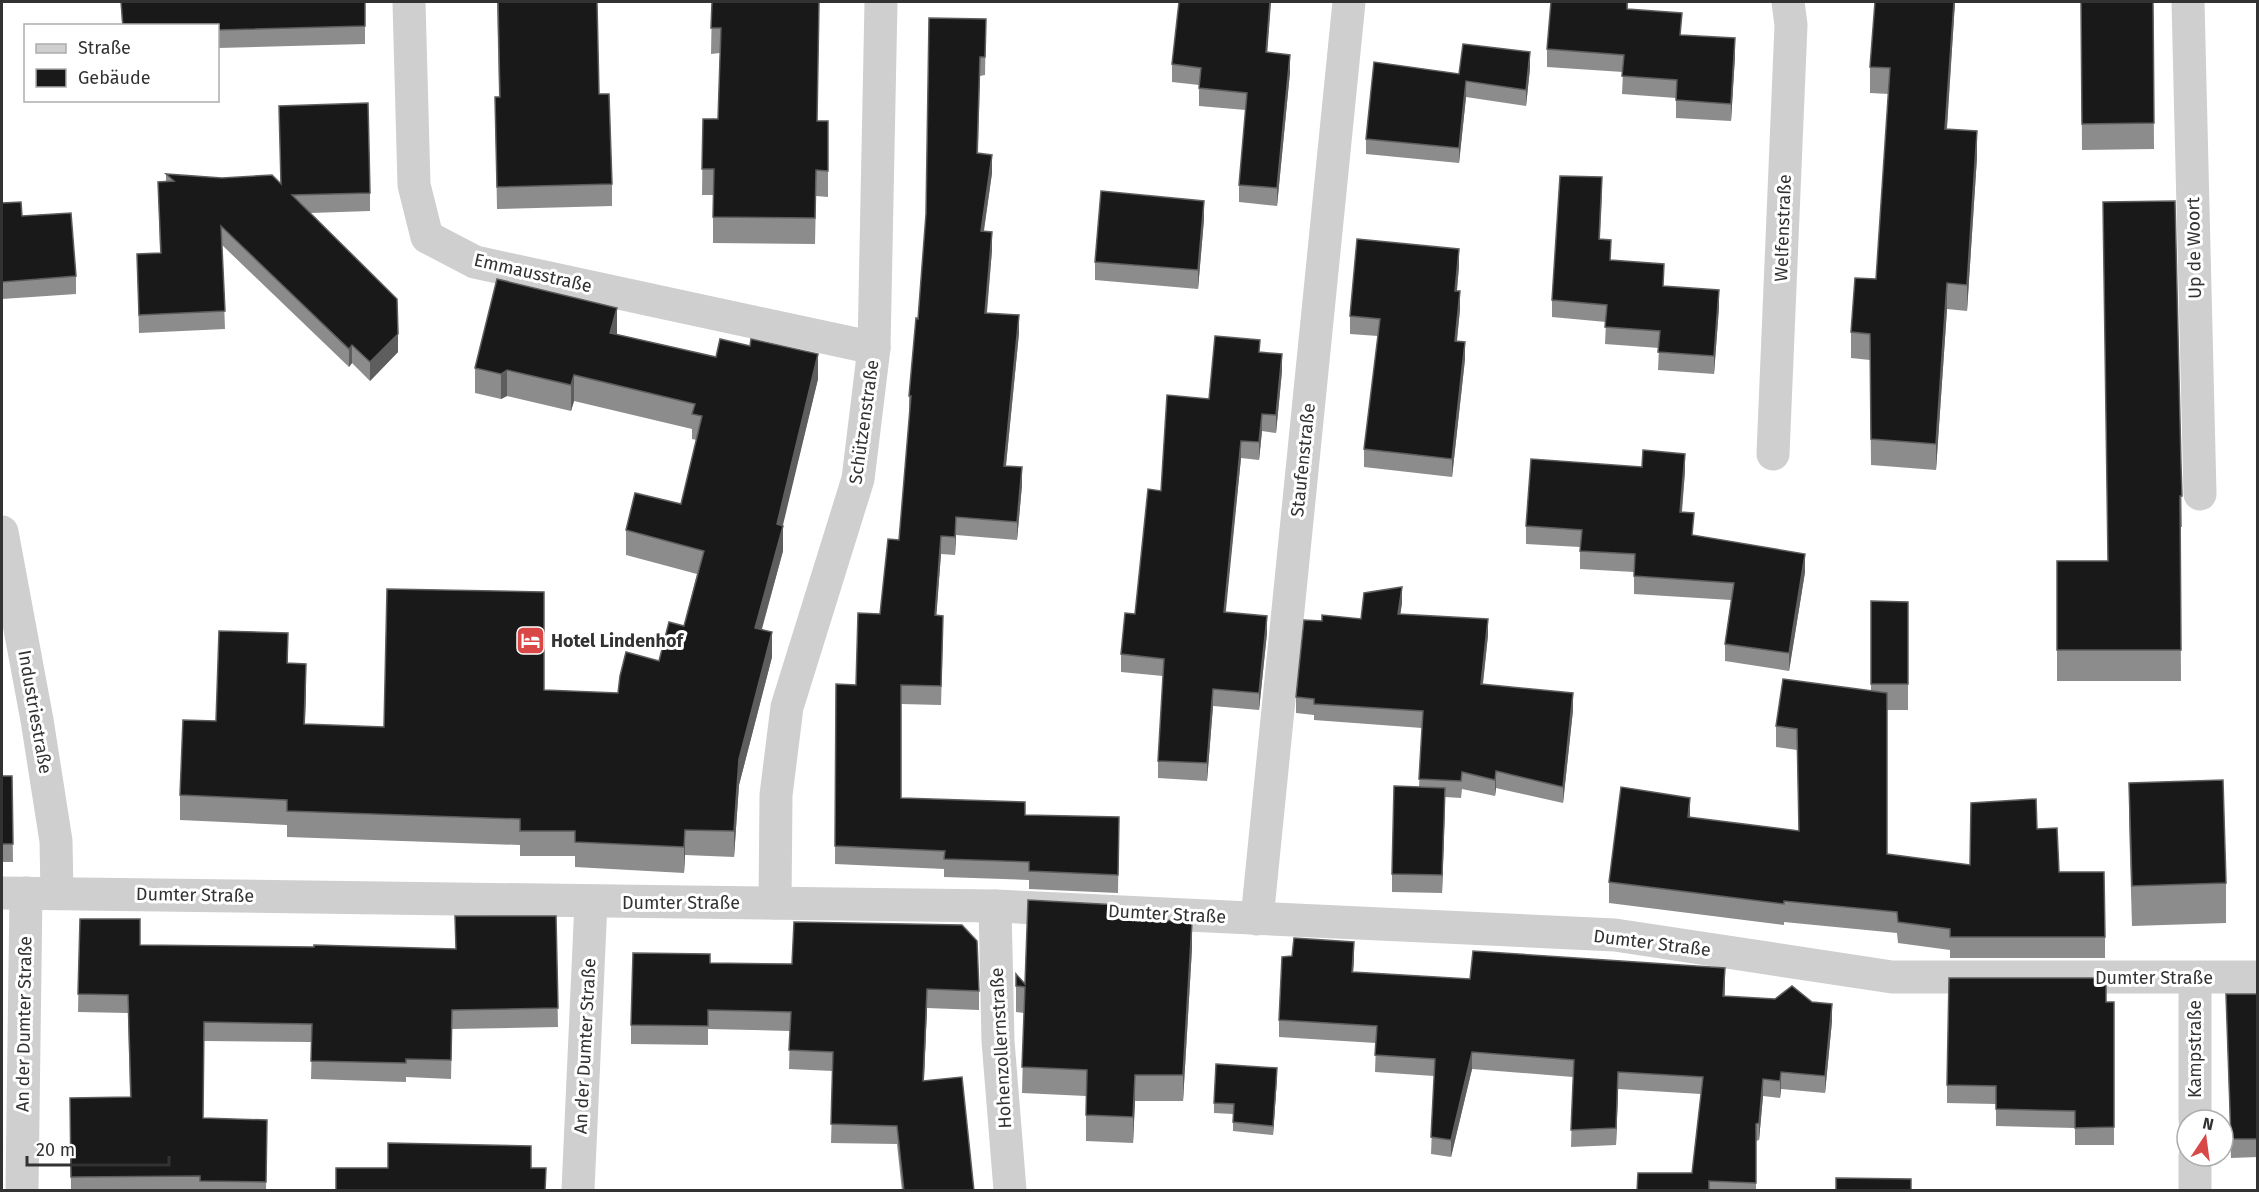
<svg xmlns="http://www.w3.org/2000/svg" width="2259" height="1192" viewBox="0 0 2259 1192" font-family="'Fira Sans',sans-serif">
  <rect width="100%" height="100%" fill="#fff"/>
  <g fill="none" stroke-linecap="round" stroke-linejoin="round">
    <g stroke="#cfcfcf" stroke-width="33">
      <polyline points="409,2 414,185 427,237 475,262 874,348"/>
      <polyline points="2188,2 2200,494"/>
      <polyline points="1773,454 1791,25 1788,2"/>
      <polyline points="2,532 37,720 56,841 57,893"/>
      <polyline points="2,893 995,906 1615,935 1892,977 2258,977"/>
      <polyline points="775,903 776,795 787,707 858,479 874,348 881,2"/>
      <polyline points="995,906 998,1041 1010,1190"/>
      <polyline points="1257,919 1349,2"/>
      <polyline points="2195,1120 2195,979"/>
      <polyline points="22,1190 26,893"/>
      <polyline points="578,1190 591,902"/>
      <polyline points="2195,1190 2195,1156"/>
    </g>
  </g>
  <g fill="#8c8c8c">
    <polygon points="121,2 365,2 365,44 218,48 218,26 122,26"/>
    <polygon points="497,2 597,2 599,94 612,184 612,206 497,209 495,97 499,97"/>
    <polygon points="712,2 818,121 828,121 828,197 816,196 815,244 713,243 713,195 702,195 703,119 718,119 720,53 711,54"/>
    <polygon points="1628,2 1628,10 1682,35 1735,56 1731,121 1676,118 1676,98 1622,94 1623,72 1547,67 1547,49"/>
    <polygon points="1875,2 1955,2 1947,129 1977,157 1967,311 1947,309 1936,470 1871,465 1870,360 1851,358 1851,332 1876,279 1889,94 1870,93 1870,67"/>
    <polygon points="2081,2 2153,2 2154,149 2082,150"/>
    <polygon points="986,19 985,75 980,76 978,153 992,173 984,231 992,250 987,313 1019,333 1006,466 1022,485 1017,540 956,535 955,555 941,554 936,616 943,634 941,705 901,704 901,798 1025,815 1119,817 1118,893 1029,889 1029,880 944,877 944,869 835,864 836,684 856,685 880,614 899,540 910,414 909,414 909,396 918,319 926,214"/>
    <polygon points="1267,52 1290,72 1277,206 1239,202 1239,185 1246,110 1199,106 1199,85 1172,82 1172,64"/>
    <polygon points="1530,68 1526,106 1466,97 1459,163 1366,154 1366,139 1459,74"/>
    <polygon points="166,174 281,184 370,193 370,211 310,213 398,352 370,381 352,363 349,367 222,245 225,329 139,333 137,254 160,253 158,182 166,181"/>
    <polygon points="1602,195 1600,239 1611,260 1664,286 1719,307 1714,374 1658,370 1659,348 1605,344 1606,322 1552,317 1552,300"/>
    <polygon points="2,203 22,216 76,276 76,294 2,299"/>
    <polygon points="1204,219 1198,289 1095,280 1095,262"/>
    <polygon points="1459,266 1457,291 1460,309 1457,341 1465,359 1452,477 1364,467 1364,449 1378,336 1350,334 1350,316"/>
    <polygon points="616,334 716,357 818,379 782,526 783,551 762,629 772,657 739,785 734,857 685,855 684,873 575,867 575,856 520,856 520,845 287,837 287,825 180,820 180,795 216,721 288,663 306,689 305,724 384,727 544,690 618,693 659,661 684,626 697,574 626,555 626,530 681,504 697,440 692,439 692,429 574,401 571,411 507,396 501,399 475,393 475,368"/>
    <polygon points="1260,352 1282,371 1276,433 1262,431 1259,460 1241,458 1225,613 1267,633 1259,710 1213,706 1207,781 1158,778 1158,761 1163,676 1121,672 1121,654 1135,614 1161,491 1209,399"/>
    <polygon points="2181,464 2182,527 2180,527 2181,681 2057,681 2057,561 2107,561"/>
    <polygon points="1685,471 1682,512 1693,535 1805,572 1789,671 1725,661 1725,644 1731,600 1634,594 1634,572 1580,569 1580,547 1526,544 1526,526"/>
    <polygon points="1871,601 1908,602 1908,710 1887,710 1887,854 1970,865 2037,829 2059,872 2105,937 2105,958 1950,958 1950,950 1898,943 1897,933 1784,922 1784,925 1609,903 1609,882 1690,818 1799,831 1797,750 1776,747 1776,726 1871,691"/>
    <polygon points="1402,603 1400,614 1488,635 1483,684 1573,710 1563,803 1496,788 1495,796 1462,789 1461,798 1445,797 1442,893 1392,892 1392,874 1419,787 1422,728 1314,720 1314,715 1296,713 1296,697 1322,621 1361,619"/>
    <polygon points="2,776 12,776 13,862 2,862"/>
    <polygon points="2129,783 2226,883 2226,923 2132,926 2129,824"/>
    <polygon points="556,916 558,1027 452,1029 451,1079 406,1077 406,1082 311,1079 312,1042 204,1041 203,1118 267,1120 266,1191 71,1191 70,1098 130,1097 128,1013 78,1012 80,919 140,945 456,949"/>
    <polygon points="1118,917 1192,948 1183,1101 1135,1101 1133,1143 1086,1141 1086,1096 1022,1093 1024,1013 1016,1012 1016,974 1025,984"/>
    <polygon points="1292,956 1354,959 1353,972 1470,979 1725,985 1725,996 1832,1021 1825,1093 1781,1089 1780,1098 1763,1096 1759,1140 1756,1141 1756,1191 1637,1191 1692,1173 1701,1094 1618,1089 1616,1145 1571,1147 1573,1077 1472,1069 1451,1157 1431,1154 1434,1076 1375,1072 1376,1043 1279,1037 1279,1020"/>
    <polygon points="710,963 979,991 979,1010 927,1008 924,1081 974,1191 902,1191 897,1144 831,1143 833,1071 789,1069 790,1031 708,1029 708,1045 631,1044 631,1025"/>
    <polygon points="2226,994 2258,994 2258,1157 2231,1158"/>
    <polygon points="2106,1002 2114,1002 2114,1145 2075,1145 2075,1128 1996,1126 1996,1104 1947,1103 1947,1085"/>
    <polygon points="1277,1077 1273,1135 1233,1131 1233,1114 1214,1113 1214,1103"/>
  </g>
  <g fill="#5e5e5e">
    <polygon points="1270,2 1271,2 1266,70 1266,52"/>
    <polygon points="1954,2 1955,2 1945,155 1945,129"/>
    <polygon points="1735,38 1735,56 1731,121 1731,104"/>
    <polygon points="1530,52 1530,68 1526,106 1526,90"/>
    <polygon points="1290,55 1290,72 1277,206 1277,188"/>
    <polygon points="1466,81 1466,97 1459,163 1459,148"/>
    <polygon points="1977,131 1977,157 1967,311 1967,285"/>
    <polygon points="992,155 992,173 981,249 981,231"/>
    <polygon points="1204,201 1204,219 1198,289 1198,270"/>
    <polygon points="992,232 992,250 985,331 985,313"/>
    <polygon points="1459,249 1459,266 1455,309 1455,291"/>
    <polygon points="1947,283 1947,309 1936,470 1936,444"/>
    <polygon points="1719,290 1719,307 1714,374 1714,356"/>
    <polygon points="1460,291 1460,309 1455,358 1455,341"/>
    <polygon points="617,308 617,334 610,358 610,333"/>
    <polygon points="1019,315 1019,333 1004,484 1004,466"/>
    <polygon points="398,334 398,352 370,381 370,362"/>
    <polygon points="1465,342 1465,359 1452,477 1452,459"/>
    <polygon points="352,345 352,363 349,367 349,349"/>
    <polygon points="818,354 818,379 777,550 777,524"/>
    <polygon points="1282,354 1282,371 1276,433 1276,415"/>
    <polygon points="507,370 507,396 501,399 501,374"/>
    <polygon points="574,375 574,401 571,411 571,385"/>
    <polygon points="1262,414 1262,431 1259,460 1259,442"/>
    <polygon points="1241,441 1241,458 1224,630 1224,612"/>
    <polygon points="1685,454 1685,471 1680,530 1680,512"/>
    <polygon points="1022,467 1022,485 1017,540 1017,522"/>
    <polygon points="956,517 956,535 955,555 955,537"/>
    <polygon points="783,526 783,551 755,653 755,628"/>
    <polygon points="941,536 941,554 935,634 935,615"/>
    <polygon points="1805,554 1805,572 1789,671 1789,653"/>
    <polygon points="1402,587 1402,603 1398,631 1398,614"/>
    <polygon points="1267,616 1267,633 1259,710 1259,693"/>
    <polygon points="1488,619 1488,635 1481,700 1481,684"/>
    <polygon points="772,632 772,657 739,785 734,857 734,831 739,759"/>
    <polygon points="288,633 288,659 287,688 287,663"/>
    <polygon points="306,664 306,689 304,749 304,724"/>
    <polygon points="1213,689 1213,706 1207,781 1207,763"/>
    <polygon points="1573,693 1573,710 1563,803 1563,787"/>
    <polygon points="1496,771 1496,788 1495,796 1495,780"/>
    <polygon points="1445,788 1445,806 1442,893 1442,875"/>
    <polygon points="1690,798 1690,819 1688,817"/>
    <polygon points="685,830 685,855 684,873 684,847"/>
    <polygon points="1192,922 1192,948 1183,1101 1183,1075"/>
    <polygon points="1354,942 1354,959 1352,989 1352,972"/>
    <polygon points="1725,968 1725,985 1723,1013 1723,996"/>
    <polygon points="927,989 927,1008 923,1100 923,1081"/>
    <polygon points="1832,1004 1832,1021 1825,1093 1825,1076"/>
    <polygon points="1472,1052 1472,1069 1451,1157 1451,1140"/>
    <polygon points="1277,1068 1277,1077 1273,1135 1273,1126"/>
    <polygon points="1618,1072 1618,1089 1616,1145 1616,1128"/>
    <polygon points="1781,1072 1781,1089 1780,1098 1780,1081"/>
    <polygon points="1135,1075 1135,1101 1133,1143 1133,1117"/>
    <polygon points="1763,1079 1763,1096 1759,1140 1759,1123"/>
  </g>
  <g fill="#191919" stroke="#5e5e5e" stroke-width="1.5">
    <polygon points="121,2 365,2 365,26 218,30 218,26 123,26"/>
    <polygon points="498,2 597,2 599,94 609,94 612,184 497,187 495,97 500,97"/>
    <polygon points="712,2 819,2 817,121 828,121 828,171 816,170 815,218 713,217 714,169 702,169 703,119 718,119 721,28 711,28"/>
    <polygon points="1179,2 1270,2 1266,52 1290,55 1277,188 1239,185 1247,93 1199,88 1201,68 1172,64"/>
    <polygon points="1551,2 1627,2 1627,9 1682,13 1680,35 1735,38 1731,104 1676,100 1677,80 1622,76 1624,55 1547,49"/>
    <polygon points="1875,2 1954,2 1945,129 1977,131 1967,285 1947,283 1936,444 1871,439 1870,334 1851,332 1855,278 1876,279 1890,68 1870,67"/>
    <polygon points="2081,2 2153,2 2154,123 2082,124"/>
    <polygon points="929,18 986,19 985,57 980,57 977,153 992,155 981,231 992,232 985,313 1019,315 1004,466 1022,467 1017,522 956,517 955,537 941,536 935,615 943,616 941,686 901,685 901,798 1025,802 1025,815 1119,817 1118,875 1029,871 1029,862 944,859 945,851 835,846 836,684 856,685 858,613 880,614 888,539 899,540 911,396 909,396 916,318 918,319 926,214"/>
    <polygon points="1463,44 1530,52 1526,90 1466,81 1459,148 1366,139 1374,62 1459,74"/>
    <polygon points="368,103 370,193 292,195 397,299 398,334 370,362 352,345 349,349 221,226 225,311 139,315 137,254 161,253 158,182 174,181 166,174 222,178 272,175 281,184 279,106"/>
    <polygon points="1560,176 1602,177 1599,239 1611,240 1610,260 1664,264 1663,286 1719,290 1714,356 1658,352 1660,331 1605,327 1607,305 1552,300"/>
    <polygon points="1101,191 1204,201 1198,270 1095,262"/>
    <polygon points="2175,201 2181,464 2182,496 2180,496 2181,650 2057,650 2057,561 2108,561 2103,202"/>
    <polygon points="21,202 22,216 71,213 76,276 2,282 2,203"/>
    <polygon points="1357,239 1459,249 1455,291 1460,291 1455,341 1465,342 1452,459 1364,449 1380,319 1350,316"/>
    <polygon points="497,279 617,308 610,333 716,357 720,339 750,346 751,339 818,354 777,524 783,526 755,628 772,632 739,759 734,831 685,830 684,847 575,842 575,831 520,831 520,819 287,811 287,800 180,795 183,720 216,721 219,631 288,633 287,663 306,664 304,724 384,727 387,589 544,592 544,690 618,693 620,676 626,652 659,661 669,622 684,626 704,551 626,530 635,493 681,504 702,416 692,414 695,404 574,375 571,385 507,370 501,374 475,368"/>
    <polygon points="1215,336 1260,340 1259,352 1282,354 1276,415 1262,414 1259,442 1241,441 1224,612 1267,616 1259,693 1213,689 1207,763 1158,761 1164,659 1121,654 1125,613 1135,614 1148,489 1161,491 1167,395 1209,399"/>
    <polygon points="1643,450 1685,454 1680,512 1694,513 1692,535 1805,554 1789,653 1725,644 1734,583 1634,576 1635,554 1580,551 1582,530 1526,526 1531,459 1642,467"/>
    <polygon points="1402,587 1398,614 1488,619 1481,684 1573,693 1563,787 1496,771 1495,780 1462,772 1461,781 1419,779 1423,711 1314,704 1314,699 1296,697 1304,620 1322,621 1322,615 1361,619 1364,593"/>
    <polygon points="1871,601 1908,602 1908,684 1871,684"/>
    <polygon points="1783,679 1887,693 1887,854 1970,865 1971,803 2036,799 2037,829 2057,828 2059,872 2104,872 2105,937 1950,937 1950,929 1898,922 1897,912 1784,901 1784,904 1609,882 1621,787 1690,798 1688,817 1799,831 1797,729 1776,726"/>
    <polygon points="2,776 12,776 13,844 2,844"/>
    <polygon points="2223,780 2226,883 2132,886 2129,783"/>
    <polygon points="1394,786 1445,788 1442,875 1392,874"/>
    <polygon points="1028,900 1118,905 1118,917 1192,922 1183,1075 1135,1075 1133,1117 1086,1115 1087,1070 1022,1067 1025,987 1016,986 1016,974 1025,984"/>
    <polygon points="455,916 556,916 558,1008 452,1010 451,1060 406,1059 406,1063 311,1061 312,1024 204,1022 203,1118 267,1120 266,1182 200,1181 200,1176 71,1177 70,1098 131,1097 128,995 78,994 80,919 140,919 140,945 314,947 314,945 456,949"/>
    <polygon points="794,922 962,925 977,941 979,991 927,989 923,1081 962,1077 974,1191 904,1191 897,1126 831,1124 833,1052 789,1050 791,1012 708,1010 708,1026 631,1025 633,953 710,954 710,963 792,964"/>
    <polygon points="1294,938 1354,942 1352,972 1470,979 1473,951 1725,968 1723,996 1775,999 1792,986 1812,1002 1832,1004 1825,1076 1781,1072 1780,1081 1763,1079 1759,1123 1756,1124 1756,1183 1709,1181 1709,1191 1637,1191 1638,1173 1692,1173 1703,1077 1618,1072 1616,1128 1571,1130 1574,1060 1472,1052 1451,1140 1431,1137 1435,1059 1375,1055 1377,1026 1279,1020 1282,957 1292,956"/>
    <polygon points="1949,978 2106,978 2106,1002 2114,1002 2114,1127 2075,1128 2075,1111 1996,1109 1996,1086 1947,1085"/>
    <polygon points="2226,994 2258,994 2258,1139 2231,1139"/>
    <polygon points="1216,1064 1277,1068 1273,1126 1233,1122 1234,1104 1214,1103"/>
    <polygon points="388,1143 531,1146 531,1168 546,1168 545,1191 336,1191 336,1168 388,1168"/>
    <polygon points="1836,1178 1911,1179 1911,1191 1836,1191"/>
  </g>
  <defs>
    <symbol id="hotel-square" viewBox="-11 -11 22 22"><rect x="-9" y="-9" width="18" height="18" rx="4" fill="#d74846" stroke="#fff"/><path d="M-6-4.5h1.5V1H6V5H4.5V3h-9V5H-6ZM-4 0a1.8 1.8 0 1 1 3.6 0ZM.5 0V-2.5h3Q6-2.5 6 0Z" fill="#fff"/></symbol>
  </defs>
  <g fill-rule="evenodd">
    <use href="#hotel-square" x="514" y="624" width="33" height="33"/>
  </g>
  <g text-anchor="middle" dominant-baseline="central" stroke-width="6" stroke-linejoin="round" paint-order="stroke">
    <g font-size="18" fill="#323232" stroke="#fff">
      <text transform="translate(1783 228) rotate(-88)">Welfenstraße</text>
      <text transform="translate(2194 248) rotate(-91)">Up de Woort</text>
      <text transform="translate(533 273) rotate(13)">Emmausstraße</text>
      <text transform="translate(864 422) rotate(-82)">Schützenstraße</text>
      <text transform="translate(1303 460) rotate(-84)">Staufenstraße</text>
      <text transform="translate(35 712) rotate(80)">Industriestraße</text>
      <text transform="translate(195 895) rotate(1)">Dumter Straße</text>
      <text x="681" y="903">Dumter Straße</text>
      <text transform="translate(1167 914) rotate(3)">Dumter Straße</text>
      <text transform="translate(1652 943) rotate(7)">Dumter Straße</text>
      <text x="2154" y="978">Dumter Straße</text>
      <text transform="translate(24 1024) rotate(-89)">An der Dumter Straße</text>
      <text transform="translate(585 1046) rotate(-87)">An der Dumter Straße</text>
      <text transform="translate(1001 1048) rotate(-93)">Hohenzollernstraße</text>
      <text transform="translate(2195 1049) rotate(-90)">Kampstraße</text>
    </g>
    <g font-size="18" font-weight="bold" fill="#323232" stroke="#fff" text-anchor="start">
      <text x="551" y="641">Hotel Lindenhof</text>
    </g>
  </g>
  <rect width="2259" height="1192" fill="none" stroke="#323232" stroke-width="6"/>
  <rect x="24" y="24" width="195" height="78" fill="#ffffff" stroke="#adadad" stroke-width="1.5"/>
  <rect x="36" y="44" width="30" height="9" fill="#cfcfcf" stroke="#adadad" stroke-width="1.5"/>
  <text x="78" y="54" font-size="18" fill="#323232">Straße</text>
  <rect x="36" y="69" width="30" height="18" fill="#191919" stroke="#adadad" stroke-width="1.5"/>
  <text x="78" y="84" font-size="18" fill="#323232">Gebäude</text>
  <g transform="translate(2205 1138) rotate(13)"><circle r="28" fill="#ffffff" stroke="#adadad" stroke-width="1.5"/>
  <path d="M0-4.5L10 22L0 15L-10 22Z" fill="#d74846"/>
  <text y="-9" font-size="16" font-weight="bold" text-anchor="middle" fill="#323232">N</text>
  </g>
  <path d="M27 1156v9h142v-9" fill="none" stroke="#323232" stroke-width="3"/>
  <text x="36" y="1156" font-size="18" fill="#323232" stroke="#ffffff" stroke-width="4.5" paint-order="stroke">20 m</text>
</svg>
